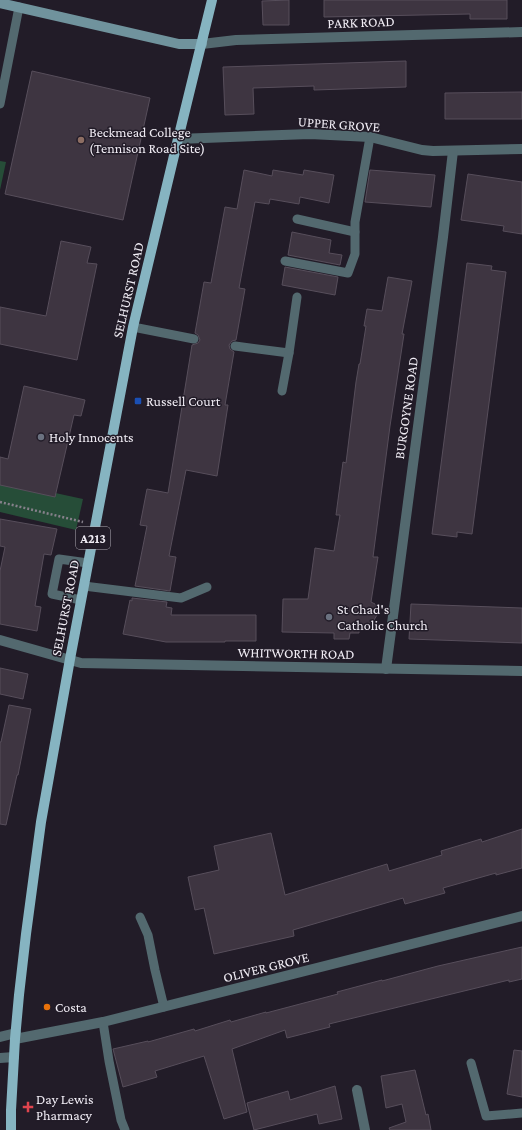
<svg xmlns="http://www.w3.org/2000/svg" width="522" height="1130" viewBox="0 0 522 1130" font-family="'Crimson Pro',serif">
  <rect width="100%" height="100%" fill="#221c28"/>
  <g fill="#264d38">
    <polygon points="0,161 6,162 0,190"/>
    <polygon points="0,481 83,499 76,530 0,512"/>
  </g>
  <g fill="#3e3541" stroke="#574e5b">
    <polygon points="289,0 289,25 263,25 262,1"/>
    <polygon points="324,0 507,0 507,19 470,19 470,14 324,17"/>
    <polygon points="406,61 406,87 314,90 314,86 253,88 254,114 225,115 223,67"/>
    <polygon points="32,71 150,98 123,220 5,194"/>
    <polygon points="522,92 522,119 445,119 445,93"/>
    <polygon points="244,170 272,176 273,170 303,175 304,170 334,175 329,203 300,197 299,204 270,199 269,204 255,202 239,288 245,289 236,340 232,341 229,345 230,349 234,352 225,405 228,405 217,476 186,470 169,556 176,557 170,591 135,586 147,526 140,525 147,489 168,493 192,345 198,343 200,340 198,335 195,333 204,282 211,283 225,207 237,209"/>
    <polygon points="370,170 435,175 431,207 365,202"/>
    <polygon points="468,174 522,182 522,234 503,231 504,226 461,220"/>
    <polygon points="292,232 331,240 329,253 342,255 340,265 288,255"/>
    <polygon points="61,241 91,247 87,263 97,264 77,360 0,344 0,307 46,316"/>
    <polygon points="467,263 492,266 491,270 506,272 472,534 457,532 457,537 432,534"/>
    <polygon points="285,267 338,277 335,295 282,285"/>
    <polygon points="388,277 412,281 402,334 404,334 390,426 373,557 378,557 371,602 375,604 377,609 377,615 374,620 370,623 359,626 359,633 350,633 349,639 334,639 334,633 282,632 283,599 308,599 315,548 334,551 340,515 336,515 343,462 346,463 356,382 359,364 360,364 366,326 364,326 367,309 382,311"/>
    <polygon points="24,386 85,400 81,416 74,415 55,497 0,485 0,457 8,459"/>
    <polygon points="0,519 57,529 51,555 44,554 35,606 41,607 37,631 0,624 0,571 5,547 0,546"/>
    <polygon points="132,598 167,602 166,607 172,608 171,615 256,615 256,641 225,641 225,642 166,642 123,634 130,600 132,601"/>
    <polygon points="411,604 522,608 522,643 409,639"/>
    <polygon points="0,668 28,674 23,699 0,694"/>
    <polygon points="9,705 31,709 18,775 17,775 6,825 0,824 0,742 1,742"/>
    <polygon points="522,829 522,868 496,875 496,873 443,888 445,893 405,904 403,898 293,930 294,936 214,954 204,908 195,910 188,877 219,870 214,846 271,833 285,895 387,864 389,871 442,855 441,851 481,839 482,842"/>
    <polygon points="522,947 522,979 509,982 509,980 329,1024 330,1027 287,1038 285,1030 232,1049 247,1112 224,1119 204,1056 155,1071 157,1077 123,1087 113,1049 148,1041 148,1042 194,1029 195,1031 230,1020 231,1022 266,1012 266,1013 338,994 337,992 382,980 382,981 438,966"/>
    <polygon points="514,1050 522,1051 522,1097 507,1094"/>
    <polygon points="415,1070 426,1115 428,1114 431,1130 390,1130 389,1128 406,1122 402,1104 386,1108 381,1076"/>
    <polygon points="335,1086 342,1119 319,1124 317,1114 254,1130 247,1103 288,1091 290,1100"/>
  </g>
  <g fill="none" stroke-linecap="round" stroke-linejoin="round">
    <polyline stroke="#86818b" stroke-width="2.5" stroke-dasharray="2 2" stroke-linecap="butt" points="0,502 83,522"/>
    <g stroke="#53696f" stroke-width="9">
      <polyline points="0,104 19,7"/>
      <polyline points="297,219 355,232"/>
      <polyline points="285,261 348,273 355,254 355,222 370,137"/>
      <polyline points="133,327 194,339"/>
      <polyline points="235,346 289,353 297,297"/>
      <polyline points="282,391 289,353"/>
      <polyline points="84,586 181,598 207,587"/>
      <polyline points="81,600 52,594 59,559 88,563"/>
      <polyline points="140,917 148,935 155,970 164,1007"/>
      <polyline points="103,1022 109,1061 121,1120 125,1130"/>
      <polyline points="471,1063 486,1116 522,1113"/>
    </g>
    <g stroke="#53696f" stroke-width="10">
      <polyline points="202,44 236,40 522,32"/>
      <polyline points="178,139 310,134 370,137 422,150 433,151 522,149"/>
      <polyline points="0,640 81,663 522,671"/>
      <polyline points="386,669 443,237 453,151"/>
      <polyline points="0,1037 16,1033"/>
      <polyline points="15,1039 103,1022 522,916"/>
      <polyline points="0,1058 14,1057"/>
      <polyline points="357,1090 365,1130"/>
    </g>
    <polyline stroke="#70939d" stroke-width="10" points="0,3 179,44 202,44"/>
    <polyline stroke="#86b4c1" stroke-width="10" points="11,1130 11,1110 15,1039 19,995 26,934 41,822 70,659 133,327 178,139 212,0"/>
  </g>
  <circle fill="#8d6e63" stroke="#221c28" stroke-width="1.5" cx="81" cy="140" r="4"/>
  <rect fill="#1a4fb4" stroke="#221c28" stroke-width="1.5" x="134" y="397" width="8" height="8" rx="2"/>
  <g fill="#6b7280" stroke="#221c28" stroke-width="1.5">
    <circle cx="41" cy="437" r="4"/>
    <circle cx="329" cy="617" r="4"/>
  </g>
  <circle fill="#e8710a" stroke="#221c28" stroke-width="1.5" cx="47" cy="1007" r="4"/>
  <path fill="#e0444e" stroke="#221c28" stroke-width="1.5" d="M26 1101h4v4h4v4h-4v4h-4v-4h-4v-4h4z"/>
  <g text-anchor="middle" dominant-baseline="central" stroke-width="3" stroke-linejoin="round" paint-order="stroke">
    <rect fill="#221c28" stroke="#b2aeb7" stroke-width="1" x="76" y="527" width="34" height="22" rx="3"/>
    <g font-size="13" font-weight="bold" fill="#f0ecf4">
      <text x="93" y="538">A213</text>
    </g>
    <g font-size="14" fill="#f0ecf4" stroke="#221c28">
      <text transform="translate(361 22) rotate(-2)">PARK ROAD</text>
      <text transform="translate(339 124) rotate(4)">UPPER GROVE</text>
      <text transform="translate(128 290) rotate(-77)">SELHURST ROAD</text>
      <text transform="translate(406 408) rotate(-82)">BURGOYNE ROAD</text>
      <text transform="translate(65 608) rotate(-79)">SELHURST ROAD</text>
      <text transform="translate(296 653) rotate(1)">WHITWORTH ROAD</text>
      <text transform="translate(266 967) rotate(-14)">OLIVER GROVE</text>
    </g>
    <g font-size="14" fill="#f0ecf4" stroke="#221c28" text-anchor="start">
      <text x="89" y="132">Beckmead College<tspan x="89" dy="16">(Tennison Road Site)</tspan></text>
      <text x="146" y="401">Russell Court</text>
      <text x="49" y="437">Holy Innocents</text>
      <text x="337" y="609">St Chad's<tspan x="337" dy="16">Catholic Church</tspan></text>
      <text x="55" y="1007">Costa</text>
      <text x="36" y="1099">Day Lewis<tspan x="36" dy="16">Pharmacy</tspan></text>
    </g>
  </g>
</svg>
